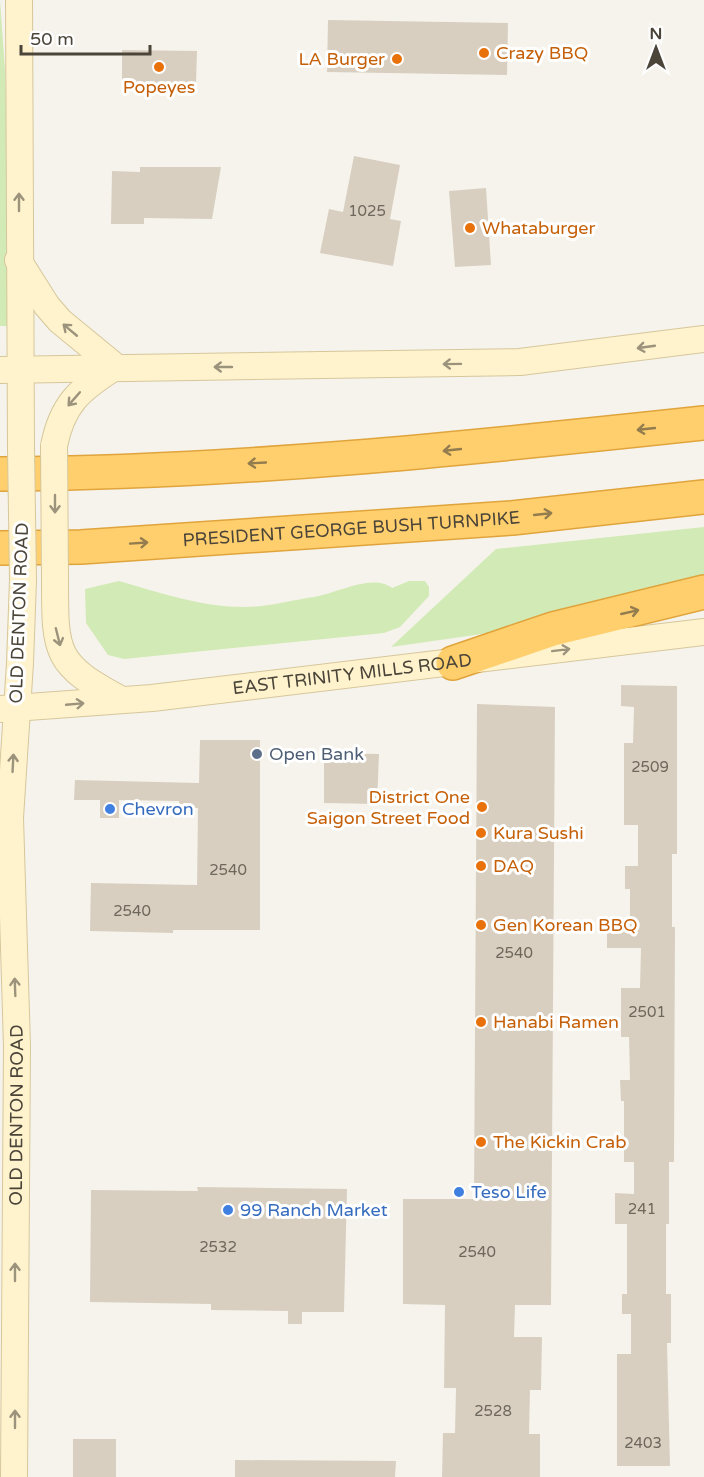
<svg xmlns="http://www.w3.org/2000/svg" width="704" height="1477" viewBox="0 0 704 1477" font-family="'Varela Round',sans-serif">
  <rect width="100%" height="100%" fill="#f6f3ec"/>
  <g fill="#d2eab5">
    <polygon points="0,0 5,70 11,299 8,326 0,326"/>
    <polygon points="704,527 704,584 517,629 391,647 496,549"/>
    <path d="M119 581C160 593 202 607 245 607 268 607 292 600 314 597 338 593 373 573 392 588L409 581H425L429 587V596L400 627 384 633 124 659 108 655 86 623 85 589Z"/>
  </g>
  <g fill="#d8cfc1">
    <polygon points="328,20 508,23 507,75 327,72"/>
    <polygon points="122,50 197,51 196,84 122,83"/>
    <polygon points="354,156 400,165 390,219 401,221 393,266 320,253 329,209 343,212"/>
    <polygon points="140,167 221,167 212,219 144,218 144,224 111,224 112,171 140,172"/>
    <polygon points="486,188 491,265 455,267 449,191"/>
    <polygon points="621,685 677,686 677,854 672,854 672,927 675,927 674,1162 669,1162 669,1224 666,1224 666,1294 671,1294 671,1343 667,1343 670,1466 617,1466 617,1354 631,1354 631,1314 622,1314 622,1294 627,1294 627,1224 615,1224 615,1193 634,1194 634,1162 624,1162 624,1101 621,1101 620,1080 630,1080 629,1037 621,1037 621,988 640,988 641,948 607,948 607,927 630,927 630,889 625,889 625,866 638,866 638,825 624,825 624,743 633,743 634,707 621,706"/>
    <polygon points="477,704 555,707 551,1305 515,1305 514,1337 542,1337 541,1390 530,1390 529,1434 540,1434 540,1477 442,1477 443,1433 455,1433 456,1388 444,1388 445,1305 403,1304 403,1199 474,1199"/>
    <polygon points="200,740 260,740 260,930 173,930 173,933 90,931 91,883 197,885 198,808 179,808 179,801 119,800 119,818 100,818 100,800 74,800 75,780 199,783"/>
    <polygon points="324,753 379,754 377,804 324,803"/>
    <polygon points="197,1187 347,1189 344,1312 302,1312 302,1324 288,1324 288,1311 211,1310 211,1304 90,1302 91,1190 198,1191"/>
    <rect x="73" y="1439" width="43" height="38"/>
    <polygon points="235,1460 396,1461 395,1477 235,1477"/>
  </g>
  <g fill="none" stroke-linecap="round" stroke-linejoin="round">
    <defs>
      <g id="secondary">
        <polyline points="19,0 21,448"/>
        <polyline points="18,260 47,306 60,321 116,367"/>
        <polyline points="0,370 520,362 704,339"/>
        <path d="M54 446C62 404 80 389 115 367"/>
        <path d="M55 579C55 653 54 664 122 700"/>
        <path id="s1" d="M0 709 152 698 704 632"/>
        <path id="s2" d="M14 1477 17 1046 10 818 20 663 23 580"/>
      </g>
      <g id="highway">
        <path d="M0 474C235 473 470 448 704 423"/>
        <path id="s3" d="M0 548 81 547 512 518 704 497"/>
        <polyline points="453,663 553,629 704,592"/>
      </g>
    </defs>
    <use href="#secondary" stroke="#d6c79b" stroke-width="28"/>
    <use href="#highway" stroke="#e0a43c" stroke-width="36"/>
    <use href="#secondary" stroke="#fff3cd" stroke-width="26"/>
    <use href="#highway" stroke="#ffcf6e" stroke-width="33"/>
    <defs>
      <g id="secondary-bridge">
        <polyline points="54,446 55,579"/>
        <polyline points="21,448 23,580"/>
      </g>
    </defs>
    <use href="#secondary-bridge" stroke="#d6c79b" stroke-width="28" stroke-linecap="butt"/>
    <use href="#secondary-bridge" stroke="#fff3cd" stroke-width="26"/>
  </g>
  <defs><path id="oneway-shaft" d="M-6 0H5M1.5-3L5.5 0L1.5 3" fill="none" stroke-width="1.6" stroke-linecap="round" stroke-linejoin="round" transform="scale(1.5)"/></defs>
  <g stroke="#9c937c">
    <use href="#oneway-shaft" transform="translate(19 202) rotate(-90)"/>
    <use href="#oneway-shaft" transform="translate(70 330) rotate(-140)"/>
    <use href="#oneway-shaft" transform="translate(646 347) rotate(172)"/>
    <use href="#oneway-shaft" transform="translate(452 364) rotate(179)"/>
    <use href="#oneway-shaft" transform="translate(223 367) rotate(180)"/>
    <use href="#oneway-shaft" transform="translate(74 399) rotate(131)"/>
    <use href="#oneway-shaft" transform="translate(55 504) rotate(90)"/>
    <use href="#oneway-shaft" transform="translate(58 637) rotate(76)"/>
    <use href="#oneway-shaft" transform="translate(561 650) rotate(-7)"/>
    <use href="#oneway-shaft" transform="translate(75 704) rotate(-5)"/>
    <use href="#oneway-shaft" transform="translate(13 763) rotate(-87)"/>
    <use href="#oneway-shaft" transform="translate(15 987) rotate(-92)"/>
    <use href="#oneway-shaft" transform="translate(15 1272) rotate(-90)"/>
    <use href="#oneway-shaft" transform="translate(15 1419) rotate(-90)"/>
  </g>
  <g stroke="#937c4e">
    <use href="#oneway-shaft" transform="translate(646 429) rotate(174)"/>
    <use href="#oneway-shaft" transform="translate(452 450) rotate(174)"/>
    <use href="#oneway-shaft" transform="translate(257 463) rotate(177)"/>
    <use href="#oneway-shaft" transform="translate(543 514) rotate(-6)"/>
    <use href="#oneway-shaft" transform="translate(139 543) rotate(-4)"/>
    <use href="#oneway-shaft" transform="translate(630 612) rotate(-13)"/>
  </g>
  <g fill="#e8710a" stroke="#fff" stroke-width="2">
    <circle cx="484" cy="53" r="6"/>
    <circle cx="397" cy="59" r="6"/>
    <circle cx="159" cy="67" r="6"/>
    <circle cx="470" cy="228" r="6"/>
    <circle cx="482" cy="807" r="6"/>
    <circle cx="481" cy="833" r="6"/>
    <circle cx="481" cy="866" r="6"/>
    <circle cx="481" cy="925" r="6"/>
    <circle cx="481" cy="1022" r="6"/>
    <circle cx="481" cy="1142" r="6"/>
  </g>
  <circle fill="#5c6f8a" stroke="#fff" stroke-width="2" cx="257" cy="754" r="6"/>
  <g fill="#3f7fe0" stroke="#fff" stroke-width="2">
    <circle cx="110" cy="809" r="6"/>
    <circle cx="459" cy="1192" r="6"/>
    <circle cx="228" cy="1210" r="6"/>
  </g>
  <g text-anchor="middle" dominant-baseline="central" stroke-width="6" stroke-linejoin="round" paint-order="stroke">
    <g font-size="15" fill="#6e675b">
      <text x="367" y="211">1025</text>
      <text x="650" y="767">2509</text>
      <text x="228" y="870">2540</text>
      <text x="132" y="911">2540</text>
      <text x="514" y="953">2540</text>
      <text x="647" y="1012">2501</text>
      <text x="642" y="1209">241</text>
      <text x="218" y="1247">2532</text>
      <text x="477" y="1252">2540</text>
      <text x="493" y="1411">2528</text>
      <text x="643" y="1443">2403</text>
    </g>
    <g font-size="18" fill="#c56008" stroke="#fff" text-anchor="start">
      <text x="496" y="53">Crazy BBQ</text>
      <text x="385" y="59" text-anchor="end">LA Burger</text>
      <text x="159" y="87" text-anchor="middle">Popeyes</text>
      <text x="482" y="228">Whataburger</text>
      <text x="470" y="797" text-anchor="end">District One<tspan x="470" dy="21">Saigon Street Food</tspan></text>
      <text x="493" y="833">Kura Sushi</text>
      <text x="493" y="866">DAQ</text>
      <text x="493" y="925">Gen Korean BBQ</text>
      <text x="493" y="1022">Hanabi Ramen</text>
      <text x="493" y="1142">The Kickin Crab</text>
    </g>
    <g font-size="18" fill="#4b4439" stroke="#fff">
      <text stroke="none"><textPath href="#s3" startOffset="352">PRESIDENT GEORGE BUSH TURNPIKE</textPath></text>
      <text transform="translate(19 613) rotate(-88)">OLD DENTON ROAD</text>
      <text stroke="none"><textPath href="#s1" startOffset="354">EAST TRINITY MILLS ROAD</textPath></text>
      <text stroke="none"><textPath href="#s2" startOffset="362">OLD DENTON ROAD</textPath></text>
    </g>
    <g font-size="18" fill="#4e5e75" stroke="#fff" text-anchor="start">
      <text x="269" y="754">Open Bank</text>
    </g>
    <g font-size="18" fill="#366cbe" stroke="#fff" text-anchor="start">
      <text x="122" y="809">Chevron</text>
      <text x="471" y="1192">Teso Life</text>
      <text x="240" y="1210">99 Ranch Market</text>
    </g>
  </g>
  <g transform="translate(656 48)" stroke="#ffffff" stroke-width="4.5" paint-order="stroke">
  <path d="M0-4.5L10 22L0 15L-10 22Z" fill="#4b4439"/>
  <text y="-9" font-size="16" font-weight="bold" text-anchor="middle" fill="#4b4439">N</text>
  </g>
  <path d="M21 45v9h129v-9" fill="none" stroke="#4b4439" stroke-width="3"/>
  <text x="30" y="45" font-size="18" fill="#4b4439" stroke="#ffffff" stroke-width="4.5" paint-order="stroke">50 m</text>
</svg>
